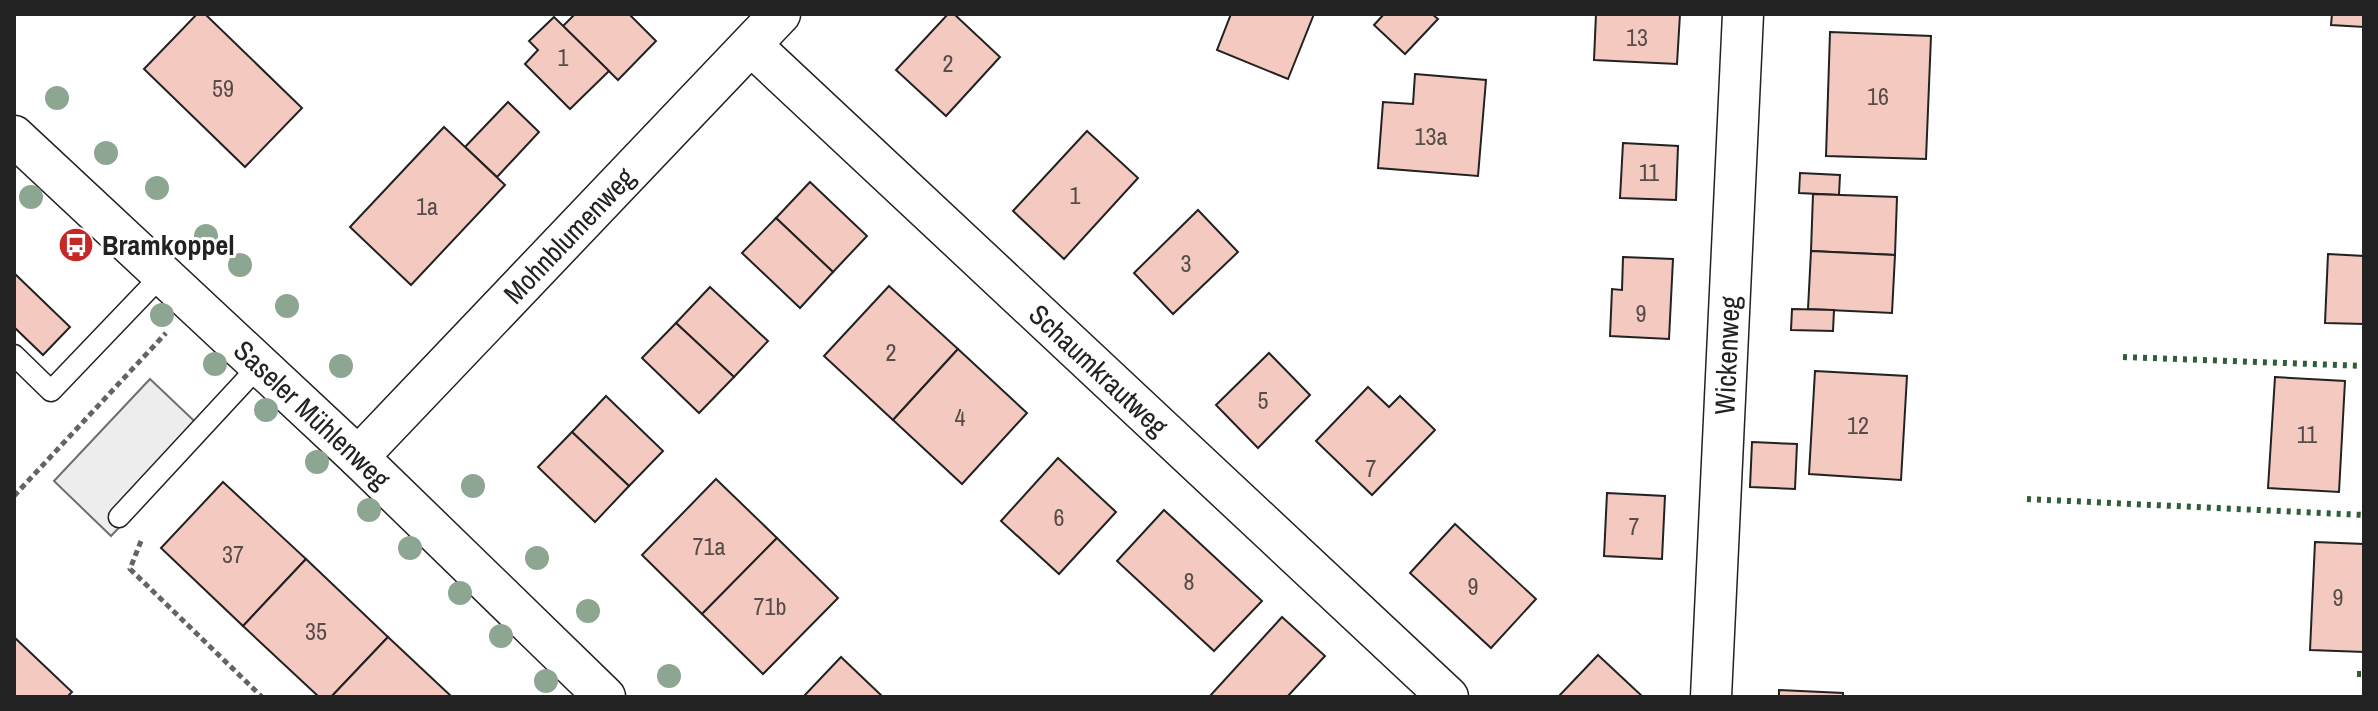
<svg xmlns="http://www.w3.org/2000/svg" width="2378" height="711" viewBox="0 0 2378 711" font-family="'Archivo Narrow',sans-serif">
  <rect width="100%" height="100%" fill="#fff"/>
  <polygon fill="#ededed" stroke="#6f6f6f" stroke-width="2" points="150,379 208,434 111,536 54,481"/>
  <g fill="#f3c9c0" stroke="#222" stroke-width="2">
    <polygon points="197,14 205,14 302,108 245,167 144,69"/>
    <polygon points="575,14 629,14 656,41 618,80 563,26"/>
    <polygon points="948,14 954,14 1000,57 946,116 896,70"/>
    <polygon points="1231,14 1314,14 1288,79 1217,50"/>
    <polygon points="1384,14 1432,14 1438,19 1405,54 1374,25"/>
    <polygon points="1596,14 1680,14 1677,64 1594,60"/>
    <polygon points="2332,14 2364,14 2364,27 2331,25"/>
    <polygon points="554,17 609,71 570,109 525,64 538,50 529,41"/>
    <polygon points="1830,32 1931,36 1926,159 1826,156"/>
    <polygon points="1415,74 1486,80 1478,176 1378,168 1383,102 1413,104"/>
    <polygon points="508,102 539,132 497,177 465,147"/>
    <polygon points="444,127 505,185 411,285 350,227"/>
    <polygon points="1087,131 1138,178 1064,259 1013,211"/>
    <polygon points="1623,143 1678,146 1676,200 1620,198"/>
    <polygon points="1800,173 1840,175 1839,195 1799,193"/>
    <polygon points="810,182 867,236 833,272 776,218"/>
    <polygon points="1813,194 1897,197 1895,255 1811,251"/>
    <polygon points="1198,210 1238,252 1173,314 1134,273"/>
    <polygon points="776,218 833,272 800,308 742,253"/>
    <polygon points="1811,251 1895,255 1892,313 1808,309"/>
    <polygon points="2328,254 2364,256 2364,324 2325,323"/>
    <polygon points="1623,257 1673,259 1669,339 1610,336 1612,289 1622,290"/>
    <polygon points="14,273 70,327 43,355 14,327"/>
    <polygon points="889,286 958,349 893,420 824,356"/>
    <polygon points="710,287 768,341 734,377 676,323"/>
    <polygon points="1792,309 1834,310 1833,331 1791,330"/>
    <polygon points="676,323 734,377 699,413 642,358"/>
    <polygon points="958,349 1027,413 962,484 893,420"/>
    <polygon points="1269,353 1310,395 1258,448 1216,405"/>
    <polygon points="1815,371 1907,376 1901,480 1809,474"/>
    <polygon points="2275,377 2345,381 2339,492 2268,488"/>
    <polygon points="1368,387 1389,407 1400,396 1435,430 1372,495 1316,441"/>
    <polygon points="606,396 663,451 629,486 572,432"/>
    <polygon points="572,432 629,486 595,522 538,467"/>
    <polygon points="1752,442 1797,444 1795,489 1750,487"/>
    <polygon points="1058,458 1116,512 1059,574 1001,521"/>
    <polygon points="716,479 777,538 702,614 642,555"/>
    <polygon points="223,482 306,559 243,626 161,548"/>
    <polygon points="1607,493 1665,496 1662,559 1604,556"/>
    <polygon points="1164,510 1262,601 1214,651 1117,561"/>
    <polygon points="1455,524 1536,599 1491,648 1410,573"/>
    <polygon points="777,538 838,598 763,674 702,614"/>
    <polygon points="2315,542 2364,544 2364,652 2310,650"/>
    <polygon points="306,559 388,637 331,697 319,697 243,626"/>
    <polygon points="1282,617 1325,656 1287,697 1209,697"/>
    <polygon points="14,637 72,692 67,697 14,697"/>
    <polygon points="388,637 452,697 331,697"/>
    <polygon points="1598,655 1643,697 1558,697"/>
    <polygon points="841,657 883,697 803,697"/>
    <polygon points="1779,690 1843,693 1843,697 1779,697"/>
  </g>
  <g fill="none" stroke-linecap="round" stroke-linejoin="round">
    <defs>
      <g id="lane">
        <polyline points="14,355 51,391 161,276"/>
        <polyline points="119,517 258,367"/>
      </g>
      <g id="street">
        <path id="s1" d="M751 45 1448 697"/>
        <path id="s2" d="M14 136 358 457 605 697"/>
        <path id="s3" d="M358 457 780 14"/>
        <path id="s4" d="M1711 697 1743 14"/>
      </g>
    </defs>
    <use href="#lane" stroke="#222" stroke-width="23"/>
    <use href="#street" stroke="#222" stroke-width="43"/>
    <g stroke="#646464" stroke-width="5" stroke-dasharray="6 4" stroke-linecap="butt">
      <polyline points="14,496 166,333"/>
      <polyline points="141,541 130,569 262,697"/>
    </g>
    <use href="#lane" stroke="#fff" stroke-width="20"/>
    <use href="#street" stroke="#fff" stroke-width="40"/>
    <g stroke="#2f5e38" stroke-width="6" stroke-dasharray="4 6" stroke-linecap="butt">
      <polyline points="2123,357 2364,366"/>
      <polyline points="2027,499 2364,515"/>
      <polyline points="2357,674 2364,674"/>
    </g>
  </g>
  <g fill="#8da692">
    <circle cx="57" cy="98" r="12"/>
    <circle cx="106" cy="153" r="12"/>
    <circle cx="157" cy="188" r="12"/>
    <circle cx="31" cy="197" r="12"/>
    <circle cx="206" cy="236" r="12"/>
    <circle cx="240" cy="265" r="12"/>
    <circle cx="287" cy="306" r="12"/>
    <circle cx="162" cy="315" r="12"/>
    <circle cx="215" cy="364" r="12"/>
    <circle cx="341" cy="366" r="12"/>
    <circle cx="266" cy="410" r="12"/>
    <circle cx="317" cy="462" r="12"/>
    <circle cx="473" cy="486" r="12"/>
    <circle cx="369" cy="510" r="12"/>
    <circle cx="410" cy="548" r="12"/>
    <circle cx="537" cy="558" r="12"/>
    <circle cx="460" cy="593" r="12"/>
    <circle cx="588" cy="611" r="12"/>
    <circle cx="501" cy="636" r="12"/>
    <circle cx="669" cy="676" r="12"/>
    <circle cx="546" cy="681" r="12"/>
  </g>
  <defs>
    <symbol id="bus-disc" viewBox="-11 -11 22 22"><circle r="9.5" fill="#c62828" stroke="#fff"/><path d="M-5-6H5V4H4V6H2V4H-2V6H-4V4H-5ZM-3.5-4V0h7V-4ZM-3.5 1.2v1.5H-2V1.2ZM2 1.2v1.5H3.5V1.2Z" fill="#fff"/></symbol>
  </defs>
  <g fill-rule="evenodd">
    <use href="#bus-disc" x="56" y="225" width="40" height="40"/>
  </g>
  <g text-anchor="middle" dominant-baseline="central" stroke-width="6" stroke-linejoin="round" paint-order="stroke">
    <g font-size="24" fill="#564c4a">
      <text x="1637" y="37">13</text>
      <text x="563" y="57">1</text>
      <text x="948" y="63">2</text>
      <text x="223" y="88">59</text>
      <text x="1878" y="96">16</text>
      <text x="1431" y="136">13a</text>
      <text x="1649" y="172">11</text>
      <text x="1075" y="195">1</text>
      <text x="427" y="206">1a</text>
      <text x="1186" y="263">3</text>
      <text x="1641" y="313">9</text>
      <text x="891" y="352">2</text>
      <text x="1263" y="400">5</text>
      <text x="960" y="417">4</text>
      <text x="1858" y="425">12</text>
      <text x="2307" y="434">11</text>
      <text x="1371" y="468">7</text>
      <text x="1059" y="517">6</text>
      <text x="1634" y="526">7</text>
      <text x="709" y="546">71a</text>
      <text x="233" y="554">37</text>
      <text x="1189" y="581">8</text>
      <text x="1473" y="586">9</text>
      <text x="2338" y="597">9</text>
      <text x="770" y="606">71b</text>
      <text x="316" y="631">35</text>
    </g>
    <g font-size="28" fill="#222" stroke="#fff">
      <text stroke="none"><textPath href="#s3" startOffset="306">Mohnblumenweg</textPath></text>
      <text stroke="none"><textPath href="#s4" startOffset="342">Wickenweg</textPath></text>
      <text stroke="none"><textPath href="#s1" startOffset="476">Schaumkrautweg</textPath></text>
      <text stroke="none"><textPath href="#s2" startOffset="408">Saseler Mühlenweg</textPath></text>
    </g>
    <g font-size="28" font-weight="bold" fill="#222" stroke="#fff" text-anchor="start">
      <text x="102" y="245">Bramkoppel</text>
    </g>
  </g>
  <rect width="2378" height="711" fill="none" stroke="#222222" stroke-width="32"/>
</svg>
